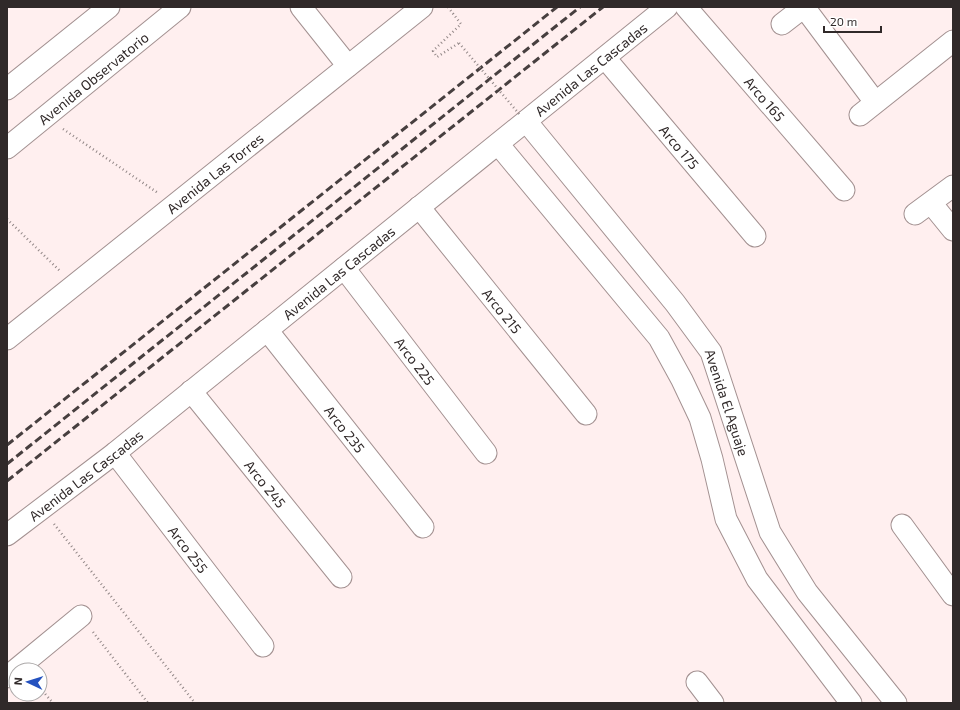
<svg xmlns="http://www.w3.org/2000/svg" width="960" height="710" viewBox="0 0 960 710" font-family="'Exo 2',sans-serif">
  <rect width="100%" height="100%" fill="#ffefef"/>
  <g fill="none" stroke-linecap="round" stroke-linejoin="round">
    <defs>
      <g id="minor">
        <polyline points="301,7 348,66"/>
        <path id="s1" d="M686 7 844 190"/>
        <polyline points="804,7 875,102"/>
        <polyline points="782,24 804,7"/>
        <path id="s2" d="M605 58 755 236"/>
        <polyline points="7,89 109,7"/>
        <polyline points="860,115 953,41"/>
        <path id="s3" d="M526 121 675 303 711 352 770 532 807 592 896 703"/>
        <polyline points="498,144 659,338 682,380 700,418 712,459 726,519 757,579 851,703"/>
        <path id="s4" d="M7 148 180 7"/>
        <polyline points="931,203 953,230"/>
        <path id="s5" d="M419 207 586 414"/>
        <polyline points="915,214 953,186"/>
        <path id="s6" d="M344 268 486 453"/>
        <path id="s7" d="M267 330 423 527"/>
        <path id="s8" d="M7 339 422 7"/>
        <path id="s9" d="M191 391 341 577"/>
        <path id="s10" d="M115 453 263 646"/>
        <polyline points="902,525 953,595"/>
        <path id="s11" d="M7 535 115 453 667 7"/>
        <polyline points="7,677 81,616"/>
        <polyline points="697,682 713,703"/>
      </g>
    </defs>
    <use href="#minor" stroke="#a39191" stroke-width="23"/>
    <g stroke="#928787" stroke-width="2.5" stroke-dasharray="1 3" stroke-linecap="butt">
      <polyline points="448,7 461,24 433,51 437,57 459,43"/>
      <polyline points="63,129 158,193"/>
      <polyline points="7,219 61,272"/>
      <polyline points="54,524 195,703"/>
      <polyline points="93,632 148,703"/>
      <polyline points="40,688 53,703"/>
    </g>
    <use href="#minor" stroke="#fff" stroke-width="21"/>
    <g stroke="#473f3f" stroke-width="3" stroke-dasharray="8 4" stroke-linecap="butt">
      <polyline points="7,445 557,7"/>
      <polyline points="7,464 580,7"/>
      <polyline points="7,481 603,7"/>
    </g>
    <polyline stroke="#928787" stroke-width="2.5" stroke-dasharray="1 3" stroke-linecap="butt" points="459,43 520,115"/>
  </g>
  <g text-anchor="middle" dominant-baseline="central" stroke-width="3.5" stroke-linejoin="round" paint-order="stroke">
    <g font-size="14" fill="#302929" stroke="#fff">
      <text stroke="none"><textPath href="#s11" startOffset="747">Avenida Las Cascadas</textPath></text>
      <text stroke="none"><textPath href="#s4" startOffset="111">Avenida Observatorio</textPath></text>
      <text stroke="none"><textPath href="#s1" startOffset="121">Arco 165</textPath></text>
      <text stroke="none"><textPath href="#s2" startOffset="116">Arco 175</textPath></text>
      <text stroke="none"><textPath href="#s8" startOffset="266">Avenida Las Torres</textPath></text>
      <text stroke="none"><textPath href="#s11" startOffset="423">Avenida Las Cascadas</textPath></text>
      <text stroke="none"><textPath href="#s5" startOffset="133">Arco 215</textPath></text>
      <text stroke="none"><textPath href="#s6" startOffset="117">Arco 225</textPath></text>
      <text stroke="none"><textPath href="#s3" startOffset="349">Avenida El Aguaje</textPath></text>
      <text stroke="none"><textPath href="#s7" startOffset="126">Arco 235</textPath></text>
      <text stroke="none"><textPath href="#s11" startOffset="99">Avenida Las Cascadas</textPath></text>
      <text stroke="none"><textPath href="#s9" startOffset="119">Arco 245</textPath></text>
      <text stroke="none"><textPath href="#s10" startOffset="121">Arco 255</textPath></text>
    </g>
  </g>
  <rect width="960" height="710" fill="none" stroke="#302929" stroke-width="16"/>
  <g transform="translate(28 682) rotate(274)"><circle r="19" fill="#ffffff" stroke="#aca9a9"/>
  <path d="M0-3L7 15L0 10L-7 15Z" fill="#2451bf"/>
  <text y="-6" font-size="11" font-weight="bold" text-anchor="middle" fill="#302929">N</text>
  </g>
  <path d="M824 26v6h57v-6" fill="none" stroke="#302929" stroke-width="2"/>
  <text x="830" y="26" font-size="12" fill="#302929" stroke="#ffffff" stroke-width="3" paint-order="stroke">20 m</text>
</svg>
